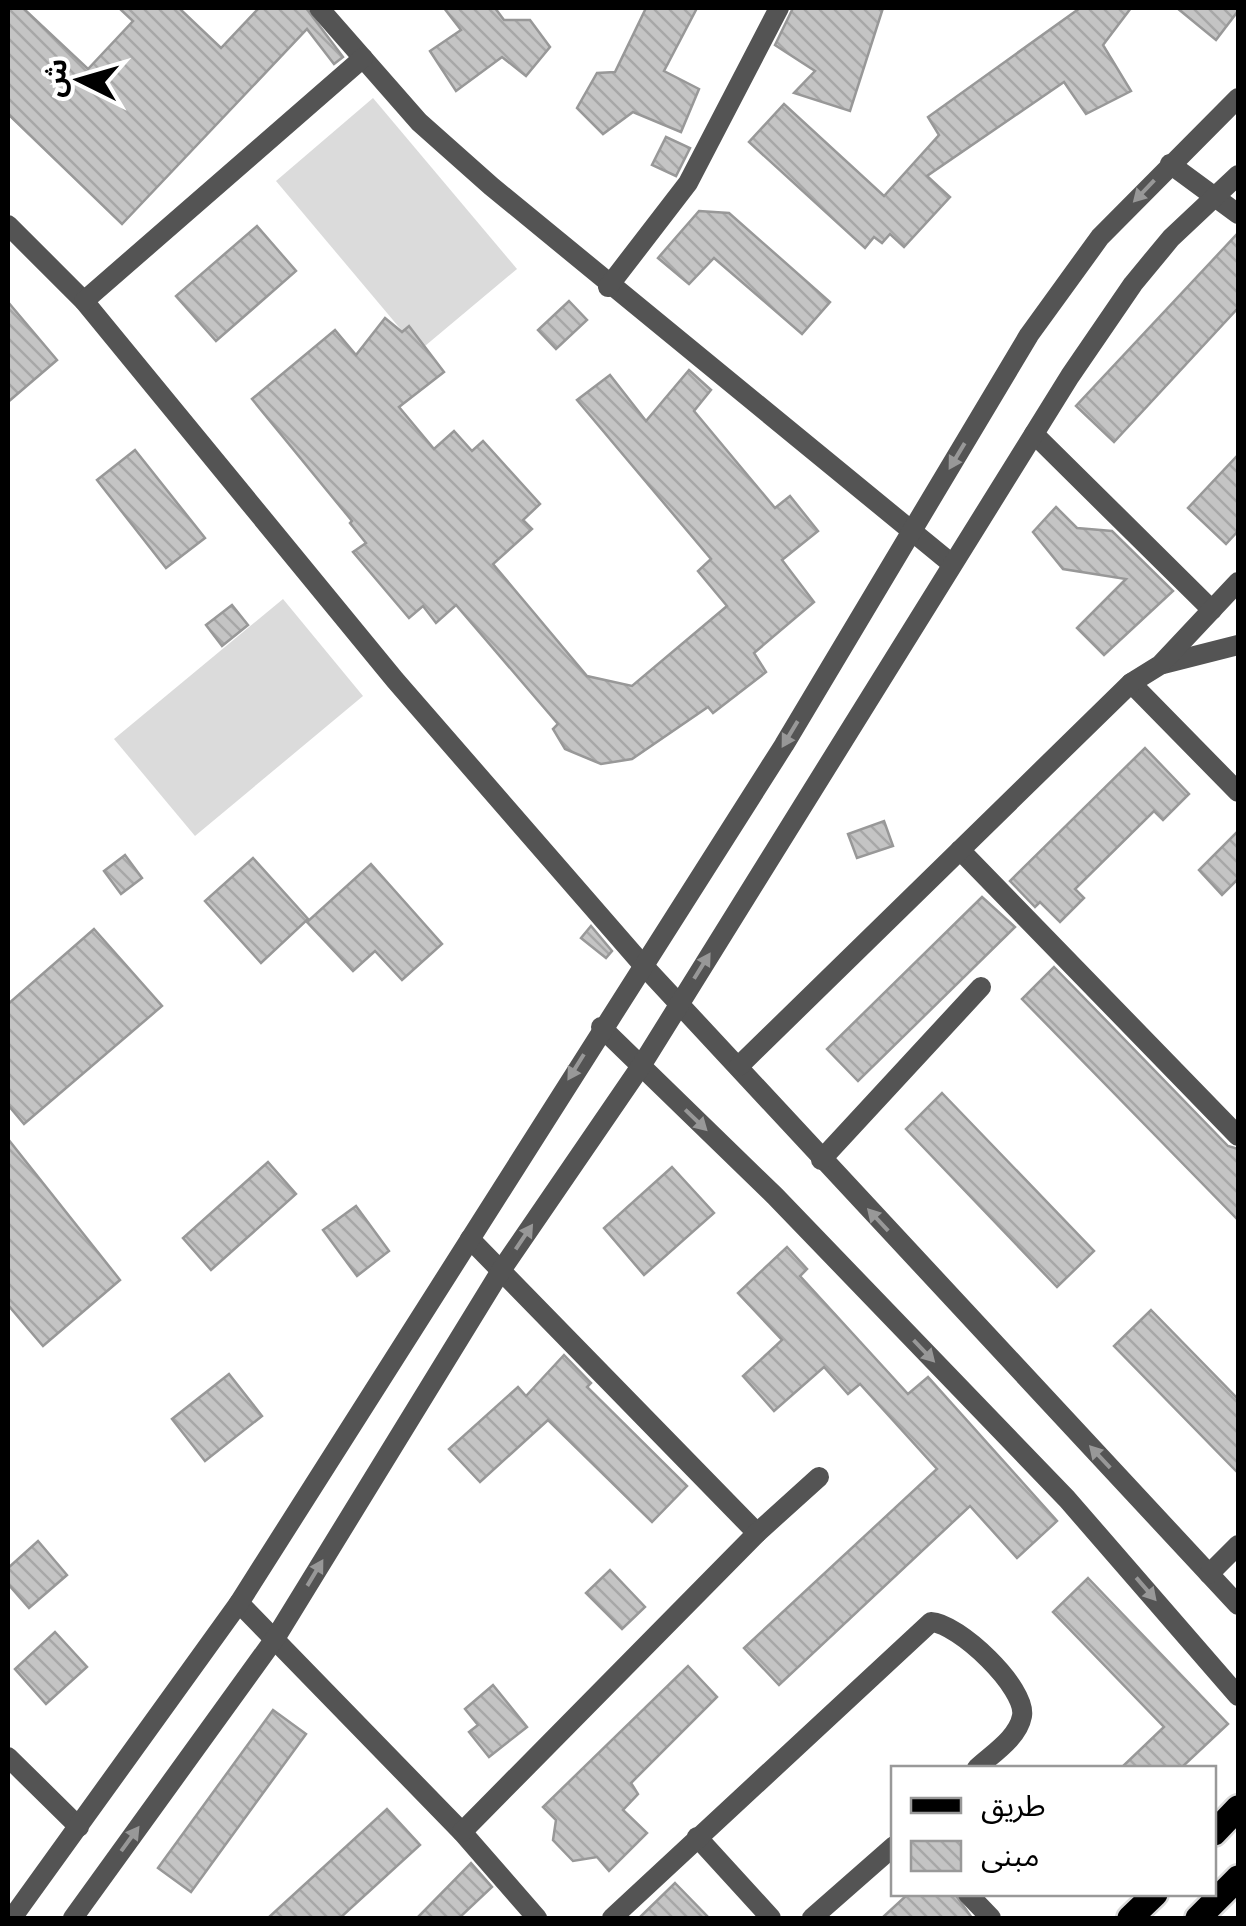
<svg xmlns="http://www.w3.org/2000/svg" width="1246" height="1926" viewBox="0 0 1246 1926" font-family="Arial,'Noto Sans Arabic',sans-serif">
  <defs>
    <pattern id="building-back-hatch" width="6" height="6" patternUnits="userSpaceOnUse" patternTransform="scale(2.5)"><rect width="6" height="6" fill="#c4c4c4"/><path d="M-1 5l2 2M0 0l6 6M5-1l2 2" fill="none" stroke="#a7a7a7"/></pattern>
  </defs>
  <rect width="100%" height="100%" fill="#fff"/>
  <g fill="#dbdbdb">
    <polygon points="373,98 517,269 419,351 276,181"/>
    <polygon points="283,599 363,696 195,836 114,739"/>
  </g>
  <g fill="url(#building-back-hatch)" stroke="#989898" stroke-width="2.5">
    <polygon points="8,8 23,8 88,69 133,21 119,8 179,8 221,48 259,8 306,8 343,57 334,64 307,29 122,224 8,114"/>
    <polygon points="444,8 495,8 504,20 530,20 550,47 526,76 502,57 456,91 430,51 461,30"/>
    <polygon points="646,8 697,8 664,71 699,89 681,132 633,112 603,134 577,108 597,73 615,72"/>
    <polygon points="793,8 883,8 850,111 794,93 815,71 775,45"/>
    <polygon points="1080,8 1131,8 1103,45 1131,91 1086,114 1064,82 927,176 950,197 904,247 890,234 882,243 874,237 865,248 749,142 784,104 884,196 939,135 928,117"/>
    <polygon points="1177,8 1238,8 1238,11 1216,40"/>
    <polygon points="666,137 690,148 676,176 652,165"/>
    <polygon points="699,211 729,213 830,302 802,334 714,258 689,284 658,258"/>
    <polygon points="257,226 296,271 216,341 176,296"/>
    <polygon points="1238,233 1238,308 1114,442 1076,406"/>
    <polygon points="569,301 587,320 556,349 538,330"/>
    <polygon points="8,302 57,360 8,402"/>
    <polygon points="385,318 402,332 409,326 444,372 399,407 434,449 454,431 472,451 483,441 540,504 523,520 532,529 493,564 587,676 632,686 727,606 698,571 711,559 577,400 610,375 646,421 689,370 711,390 694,411 775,508 790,496 818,531 782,560 814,602 754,653 766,672 713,713 708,707 632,759 601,764 565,749 553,729 558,724 456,605 436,623 423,606 409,618 353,552 366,543 350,523 352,521 252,399 335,330 356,355"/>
    <polygon points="135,450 205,538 166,568 97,480"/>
    <polygon points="1238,455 1238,531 1226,544 1188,508"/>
    <polygon points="1056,507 1077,528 1112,531 1173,591 1104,655 1077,628 1126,579 1063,569 1033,532"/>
    <polygon points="232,605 248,625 222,646 206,625"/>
    <polygon points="1145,748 1189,794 1163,820 1154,811 1075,889 1084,898 1060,922 1040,902 1035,907 1010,881"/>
    <polygon points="884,821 893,846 857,858 848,834"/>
    <polygon points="1238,831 1238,879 1222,895 1199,870"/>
    <polygon points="125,855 142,878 121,894 104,871"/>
    <polygon points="253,858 308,919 261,963 205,901"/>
    <polygon points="371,864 442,944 402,980 375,951 353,971 307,922"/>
    <polygon points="982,897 1015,927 858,1081 827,1049"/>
    <polygon points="591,926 612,951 606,958 581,938"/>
    <polygon points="94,929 162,1006 24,1124 8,1105 8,1004"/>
    <polygon points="1054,967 1228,1146 1238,1149 1238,1220 1022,999"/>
    <polygon points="942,1093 1094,1251 1057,1287 906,1129"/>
    <polygon points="8,1139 120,1280 43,1346 8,1305"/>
    <polygon points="268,1162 296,1194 211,1270 183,1238"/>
    <polygon points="672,1167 714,1213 644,1275 604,1228"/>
    <polygon points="356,1206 389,1251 357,1276 323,1230"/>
    <polygon points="787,1247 807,1269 800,1276 908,1394 928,1377 1057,1521 1017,1558 970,1506 779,1685 744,1648 937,1469 860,1384 848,1394 824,1367 774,1411 743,1376 782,1340 738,1293"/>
    <polygon points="1151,1310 1238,1399 1238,1473 1114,1346"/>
    <polygon points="564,1355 591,1383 587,1387 687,1486 652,1522 548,1420 480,1482 449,1449 518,1387 526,1396"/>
    <polygon points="229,1374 262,1416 205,1461 172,1419"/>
    <polygon points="38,1541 67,1575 29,1608 8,1584 8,1568"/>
    <polygon points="610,1570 645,1607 622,1629 586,1593"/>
    <polygon points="1088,1578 1228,1724 1181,1768 1121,1768 1164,1727 1053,1612"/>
    <polygon points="55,1632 87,1667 46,1704 15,1669"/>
    <polygon points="688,1666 717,1697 631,1783 638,1794 623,1810 647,1833 609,1871 597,1857 573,1861 553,1840 556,1820 543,1807"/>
    <polygon points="493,1685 527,1727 489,1757 469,1732 478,1725 465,1709"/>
    <polygon points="273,1710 306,1734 191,1892 158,1868"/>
    <polygon points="387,1809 420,1845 340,1918 268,1918"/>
    <polygon points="471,1863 492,1887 459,1918 417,1918"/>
    <polygon points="675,1883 709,1918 639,1918"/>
    <polygon points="908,1894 955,1894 972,1918 882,1918"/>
  </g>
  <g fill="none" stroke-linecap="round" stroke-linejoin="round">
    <defs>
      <g id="primary">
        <polyline points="1214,1833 1238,1808"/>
        <polyline points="1130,1918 1155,1894"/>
        <polyline points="1198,1918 1238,1878"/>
      </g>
    </defs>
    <use href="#primary" stroke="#dbdbdb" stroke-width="30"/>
    <g stroke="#545454" stroke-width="20">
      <polyline points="319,8 419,122 491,186 952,564"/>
      <polyline points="1170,164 1238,214"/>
      <polyline points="8,225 84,301 395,680 642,964 1238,1605"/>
      <polyline points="608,287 688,183 779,8"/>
      <polyline points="84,301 363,58"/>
      <polyline points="1034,434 1212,610"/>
      <polyline points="1163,664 1238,645"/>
      <polyline points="1131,683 1238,792"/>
      <polyline points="960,850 1238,1136"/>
      <polyline points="601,1027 775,1196 1067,1499 1238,1696"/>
      <polyline points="739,1066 1131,683 1160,665 1238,582"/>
      <polyline points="821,1160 981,987"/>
      <polyline points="470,1239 757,1533"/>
      <polyline points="1209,1574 1238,1545"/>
      <polyline points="239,1603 462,1832 537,1918"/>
      <polyline points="8,1757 79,1827"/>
      <polyline points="462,1832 757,1533 819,1477"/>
      <polyline points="697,1837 771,1918"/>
      <polyline points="968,1894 991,1918"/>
      <polyline points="12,1918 239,1603 784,745 1029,335 1100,237 1238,98"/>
      <polyline points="73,1918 276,1637 502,1269 641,1066 1070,376 1133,284 1171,238 1238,175"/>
      <path d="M612 1918 931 1622C958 1623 1027 1688 1022 1716 1018 1738 992 1754 977 1768"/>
      <polyline points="812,1918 894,1846"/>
    </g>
    <use href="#primary" stroke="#000" stroke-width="25"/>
  </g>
  <defs><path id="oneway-solid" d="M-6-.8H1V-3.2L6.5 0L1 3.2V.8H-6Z" transform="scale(2.5)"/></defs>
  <g fill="#989898">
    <use href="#oneway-solid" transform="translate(1144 191) rotate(134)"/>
    <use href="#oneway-solid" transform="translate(957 456) rotate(121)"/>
    <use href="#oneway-solid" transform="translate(790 734) rotate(121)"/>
    <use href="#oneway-solid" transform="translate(702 966) rotate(-58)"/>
    <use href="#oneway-solid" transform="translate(576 1067) rotate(122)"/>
    <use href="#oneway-solid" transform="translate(696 1120) rotate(44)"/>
    <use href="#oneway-solid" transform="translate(878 1220) rotate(-133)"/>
    <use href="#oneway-solid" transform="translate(524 1237) rotate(-56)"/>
    <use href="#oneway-solid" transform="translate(924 1351) rotate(46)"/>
    <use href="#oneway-solid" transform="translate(1100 1457) rotate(-133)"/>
    <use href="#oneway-solid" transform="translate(315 1573) rotate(-59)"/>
    <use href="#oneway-solid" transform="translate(1146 1589) rotate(49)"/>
    <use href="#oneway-solid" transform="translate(130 1839) rotate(-54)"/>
  </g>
  <rect width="1246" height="1926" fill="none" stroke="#000000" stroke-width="20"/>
  <rect x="891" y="1766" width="325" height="130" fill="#ffffff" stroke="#999999" stroke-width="2.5"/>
  <rect x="911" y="1798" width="50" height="15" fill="#000000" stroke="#999999" stroke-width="2.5"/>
  <text x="981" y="1816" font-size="30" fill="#000000">طريق</text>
  <rect x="911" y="1841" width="50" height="30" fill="url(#building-back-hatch)" stroke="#999999" stroke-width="2.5"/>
  <text x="981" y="1866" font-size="30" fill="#000000">مبنى</text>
  <g transform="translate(80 80) rotate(275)" stroke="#ffffff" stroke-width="8" paint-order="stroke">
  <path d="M0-8L18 38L0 25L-18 38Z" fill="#000000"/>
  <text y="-15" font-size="28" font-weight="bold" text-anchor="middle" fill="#000000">ش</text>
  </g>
</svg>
